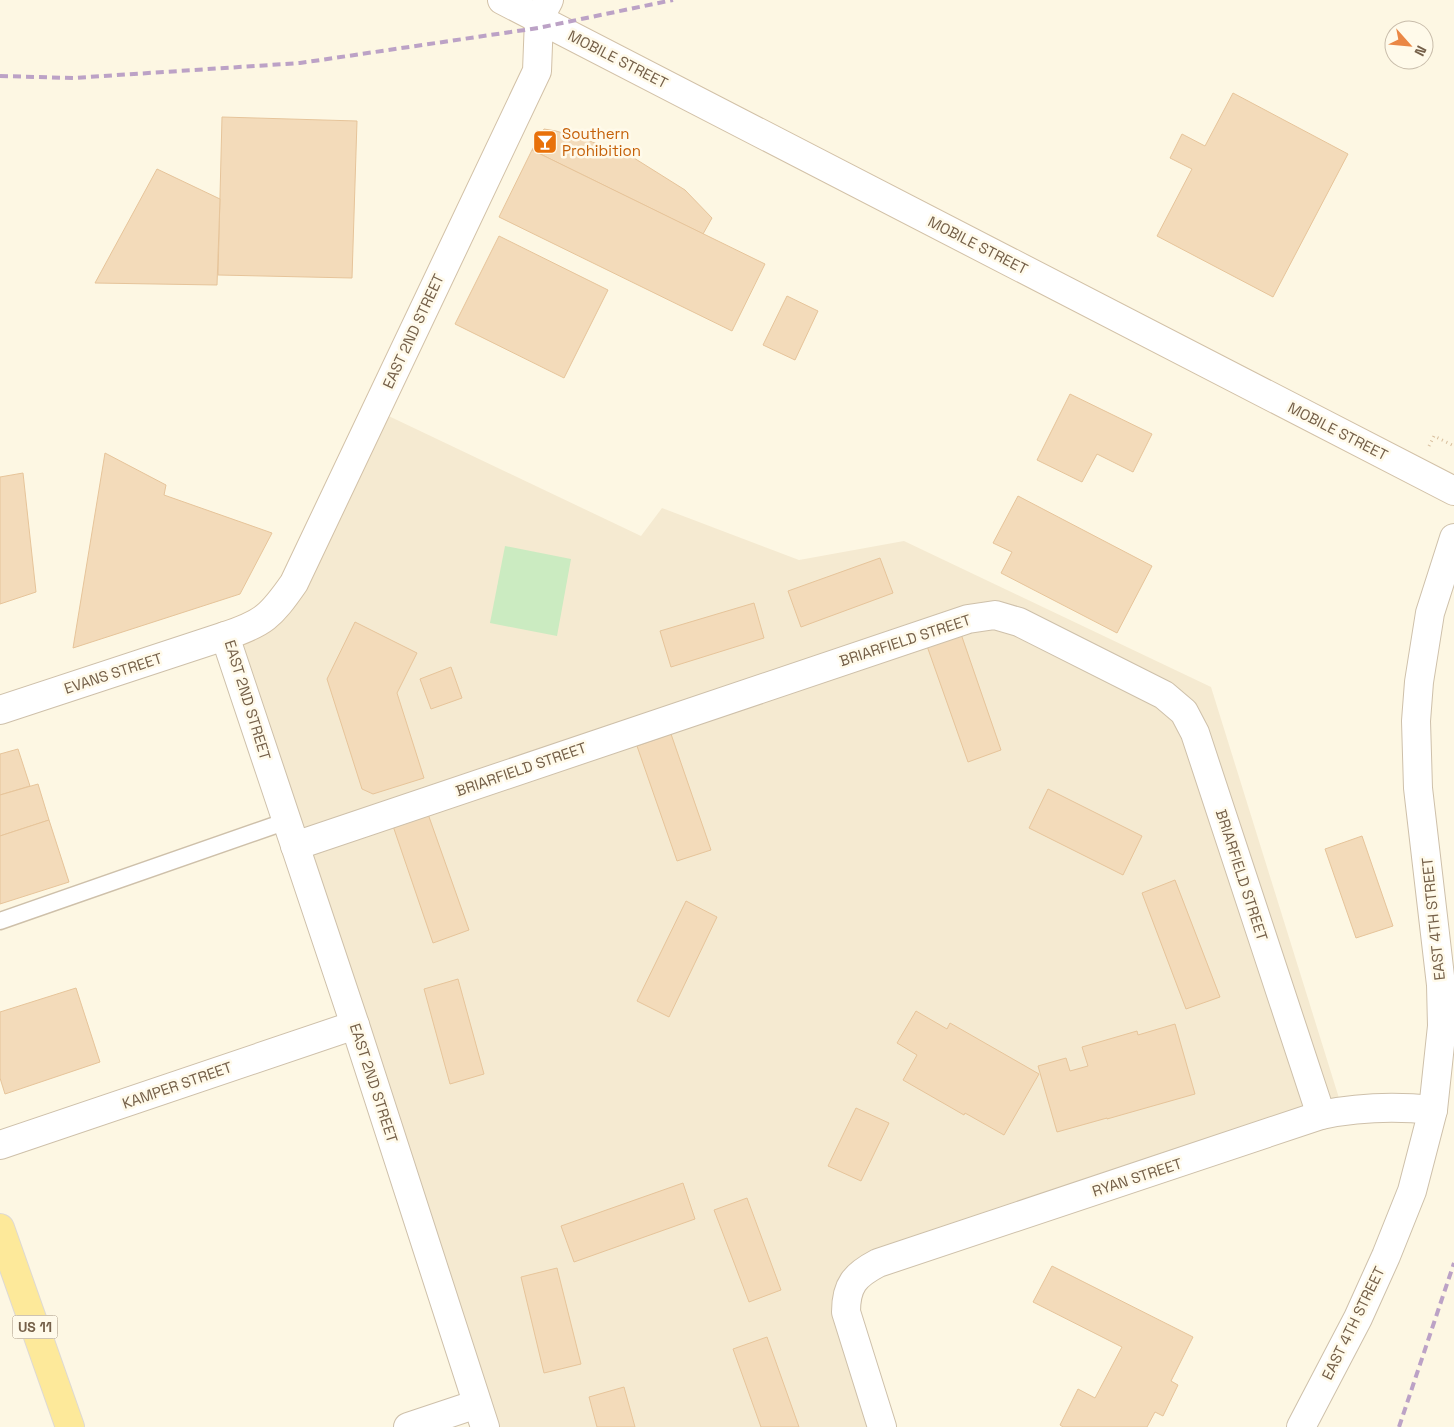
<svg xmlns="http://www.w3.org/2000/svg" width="1454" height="1427" viewBox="0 0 1454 1427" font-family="'Space Grotesk',sans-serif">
  <rect width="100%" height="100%" fill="#fdf7e3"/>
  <polygon fill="#f5ead1" points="376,410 641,536 662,508 799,560 904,541 1211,687 1343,1111 851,1284 882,1427 485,1427 225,636 265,619"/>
  <polygon fill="#cbebc1" points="505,546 571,559 557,636 490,623"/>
  <g fill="#f3dbba" stroke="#e6c49a">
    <polygon points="1233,93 1348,154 1273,297 1157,236 1192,169 1170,158 1182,134 1205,146"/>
    <polygon points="222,117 357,121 352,278 218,275"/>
    <polygon points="544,129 556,131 587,140 634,158 685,190 712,218 703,234 532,150"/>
    <polygon points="532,150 765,264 732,331 499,217"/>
    <polygon points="157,169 220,199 217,285 95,283"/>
    <polygon points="499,236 608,290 564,378 455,324"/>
    <polygon points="787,296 818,311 795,360 763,345"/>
    <polygon points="1070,394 1152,434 1133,472 1097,454 1082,482 1037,460"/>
    <polygon points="105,453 166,485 164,495 272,533 240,594 73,648"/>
    <polygon points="23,473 36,592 0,604 0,477"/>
    <polygon points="1018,496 1152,566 1117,633 1001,573 1012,552 993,543"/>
    <polygon points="880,558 893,593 801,627 788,591"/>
    <polygon points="754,603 764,638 671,667 660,631"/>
    <polygon points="355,622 417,653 397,693 424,778 373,794 362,789 327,679"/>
    <polygon points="961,634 1001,750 968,762 927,646"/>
    <polygon points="451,667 462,698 431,709 420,679"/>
    <polygon points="671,734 711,850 677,861 637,746"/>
    <polygon points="18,749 30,786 0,795 0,754"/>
    <polygon points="38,784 49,820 0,836 0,795"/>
    <polygon points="1048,789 1142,836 1123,875 1029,828"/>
    <polygon points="428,814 469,930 433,943 393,826"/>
    <polygon points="49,820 69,882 0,904 0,836"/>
    <polygon points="1362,836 1393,926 1356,938 1325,849"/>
    <polygon points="1175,880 1220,997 1186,1009 1142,893"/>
    <polygon points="686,901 717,917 669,1017 637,1001"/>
    <polygon points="458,979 484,1074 450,1084 424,989"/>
    <polygon points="76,988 100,1062 5,1094 0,1078 0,1012"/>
    <polygon points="916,1011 947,1029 950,1023 1039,1074 1004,1135 965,1113 964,1115 903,1080 917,1055 897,1043"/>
    <polygon points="1175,1024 1195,1094 1107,1119 1107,1118 1057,1132 1038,1066 1066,1058 1070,1071 1088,1066 1082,1047 1137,1031 1138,1035"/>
    <polygon points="856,1108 889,1123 861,1181 828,1166"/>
    <polygon points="683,1183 695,1219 574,1262 561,1226"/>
    <polygon points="747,1198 781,1290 749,1302 714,1210"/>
    <polygon points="1052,1266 1193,1337 1171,1381 1178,1385 1163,1416 1155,1412 1147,1427 1063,1427 1060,1425 1078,1389 1095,1398 1122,1347 1033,1302"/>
    <polygon points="557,1268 581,1364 544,1373 521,1277"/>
    <polygon points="767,1337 799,1427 761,1427 733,1349"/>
    <polygon points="624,1387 635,1427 597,1427 589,1397"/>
  </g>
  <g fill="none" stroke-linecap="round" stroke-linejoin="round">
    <defs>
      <polyline id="lane" points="0,921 287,821"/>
      <g id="street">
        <polyline points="0,710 225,636 355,1025 485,1427"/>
        <polyline points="295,846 968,619 995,615 1019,622 1164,695 1184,712 1195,733 1321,1115"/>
        <polyline points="0,1145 355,1025"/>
        <polyline points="408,1427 477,1404"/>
        <path d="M882 1427 846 1312C846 1285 855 1275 878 1263L1321 1115C1359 1107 1395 1106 1433 1110"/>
        <polyline points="1301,1427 1358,1318 1386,1256 1412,1191 1433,1110 1442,1026 1441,985 1418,788 1416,721 1419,682 1430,613 1454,538"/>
      </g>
      <g id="secondary">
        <polyline points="502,0 1454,491"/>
        <path d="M225 636C264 623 271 616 294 583L537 71 539 19 549 0"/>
      </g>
      <polyline id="primary" points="0,1228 70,1427"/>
    </defs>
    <use href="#lane" stroke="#cec0aa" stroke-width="19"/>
    <use href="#street" stroke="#cec0aa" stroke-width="30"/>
    <use href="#secondary" stroke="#d2c1a7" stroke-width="30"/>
    <use href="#primary" stroke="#ded9d3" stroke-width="30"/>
    <polyline stroke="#d8be9d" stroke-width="3" stroke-dasharray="1 4" stroke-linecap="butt" points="1429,446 1434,436 1454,446"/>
    <use href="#lane" stroke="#fff" stroke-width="16"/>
    <use href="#street" stroke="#fff" stroke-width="28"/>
    <use href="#secondary" stroke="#fff" stroke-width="28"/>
    <use href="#primary" stroke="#fde99a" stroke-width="28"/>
    <g stroke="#bca2c6" stroke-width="4" stroke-dasharray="8 5" stroke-linecap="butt">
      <polyline points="0,76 73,78 300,63 538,28 673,0"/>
      <polyline points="1399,1427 1454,1263"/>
    </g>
  </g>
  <defs>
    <symbol id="bar-square" viewBox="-11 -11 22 22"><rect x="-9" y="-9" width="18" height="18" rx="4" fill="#e8710a" stroke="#fffaea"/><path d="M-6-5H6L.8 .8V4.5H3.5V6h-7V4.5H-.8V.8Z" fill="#fff"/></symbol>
  </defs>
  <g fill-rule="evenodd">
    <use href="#bar-square" x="531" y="128" width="28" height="28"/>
  </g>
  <g text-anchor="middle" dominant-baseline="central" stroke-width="5" stroke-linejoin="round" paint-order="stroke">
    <rect fill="#fffaea" stroke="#9e8e79" stroke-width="1" x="12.5" y="1315.5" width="45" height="23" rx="4"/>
    <g font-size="14" font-weight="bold" fill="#756049">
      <text x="35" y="1327">US 11</text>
    </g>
    <g font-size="15" fill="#756049" stroke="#fffaea">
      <text transform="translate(618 59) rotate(27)">MOBILE STREET</text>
      <text transform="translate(978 245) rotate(27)">MOBILE STREET</text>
      <text transform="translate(413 331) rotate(-65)">EAST 2ND STREET</text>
      <text transform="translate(1338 431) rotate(27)">MOBILE STREET</text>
      <text transform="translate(905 640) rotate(-18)">BRIARFIELD STREET</text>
      <text transform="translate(113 673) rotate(-18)">EVANS STREET</text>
      <text transform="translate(248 700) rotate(73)">EAST 2ND STREET</text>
      <text transform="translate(521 769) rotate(-19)">BRIARFIELD STREET</text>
      <text transform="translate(1242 875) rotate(72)">BRIARFIELD STREET</text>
      <text transform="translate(1433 919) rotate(-96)">EAST 4TH STREET</text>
      <text transform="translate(374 1083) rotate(72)">EAST 2ND STREET</text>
      <text transform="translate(177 1085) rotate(-19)">KAMPER STREET</text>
      <text transform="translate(1137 1177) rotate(-18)">RYAN STREET</text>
      <text transform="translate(1353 1323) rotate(-64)">EAST 4TH STREET</text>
    </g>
    <g font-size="15" fill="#c56008" stroke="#fffaea" text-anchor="start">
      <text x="562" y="133">Southern<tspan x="562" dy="17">Prohibition</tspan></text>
    </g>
  </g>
  <g transform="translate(1409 45) rotate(117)"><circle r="24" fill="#fffaea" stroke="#c8bcaa"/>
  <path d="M0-4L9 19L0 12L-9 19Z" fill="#ea8745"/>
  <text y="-8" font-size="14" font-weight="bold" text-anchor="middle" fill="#756049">N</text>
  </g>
</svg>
